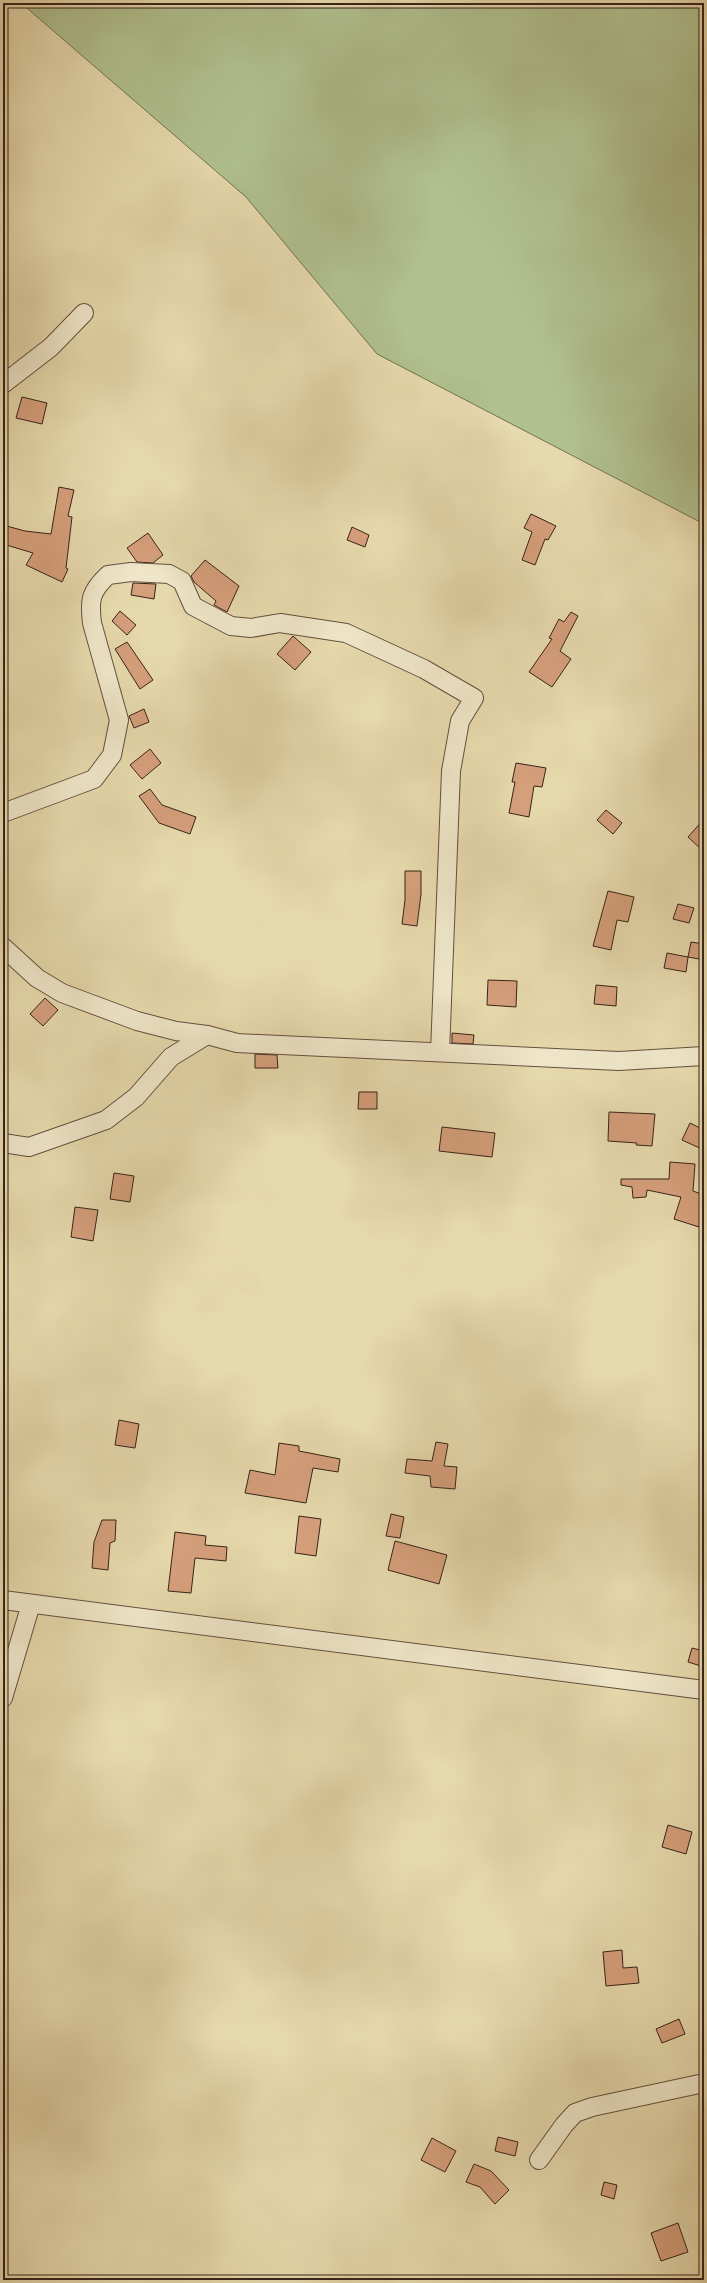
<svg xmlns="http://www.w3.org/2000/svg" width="707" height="2283" viewBox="0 0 707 2283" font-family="'Sorts Mill Goudy',serif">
  <rect width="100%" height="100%" fill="#e6d9ac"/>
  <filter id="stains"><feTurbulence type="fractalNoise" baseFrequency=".005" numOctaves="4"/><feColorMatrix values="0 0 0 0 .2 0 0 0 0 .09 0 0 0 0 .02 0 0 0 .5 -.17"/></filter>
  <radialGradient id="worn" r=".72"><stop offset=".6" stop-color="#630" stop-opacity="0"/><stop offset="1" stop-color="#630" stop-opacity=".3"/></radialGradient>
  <polygon fill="#b0c08e" stroke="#747254" points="21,3 704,3 704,524 377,354 246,197"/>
  <g fill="#d59f7b" stroke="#37231b">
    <polygon points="22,397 47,403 42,424 16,418"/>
    <polygon points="59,487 74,490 68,516 72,517 66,568 68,569 62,582 26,565 33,553 3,544 3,525 25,531 51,534"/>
    <polygon points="531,514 556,526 548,540 545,539 535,565 522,560 532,532 524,528"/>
    <polygon points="352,527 369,535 365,547 347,540"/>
    <polygon points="148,533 163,555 153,563 137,562 127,548"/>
    <polygon points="205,560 239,586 227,612 214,605 216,601 194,582 191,576"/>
    <polygon points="133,583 156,584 154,599 131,595"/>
    <polygon points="120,611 136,625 127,635 112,621"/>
    <polygon points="571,612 578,616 560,651 571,659 552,687 529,672 552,639 549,638 559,619 564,622"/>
    <polygon points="293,636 311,652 295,670 277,654"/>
    <polygon points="127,642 153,680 140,689 115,649"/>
    <polygon points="144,709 149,722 134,728 129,716"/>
    <polygon points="150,749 161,763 142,779 130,765"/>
    <polygon points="516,763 546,768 542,787 534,786 529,817 509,813 515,782 512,782"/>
    <polygon points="150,789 162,805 196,817 190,834 159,823 139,796"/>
    <polygon points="606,810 622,823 613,834 597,820"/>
    <polygon points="704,819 704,852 688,837"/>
    <polygon points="405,871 421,871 421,894 417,926 402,924 405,900"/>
    <polygon points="608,891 634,897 628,922 617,920 611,950 593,946"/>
    <polygon points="678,904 694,908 689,923 673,919"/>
    <polygon points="691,942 704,944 704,960 688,957"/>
    <polygon points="667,953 688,957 686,972 664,968"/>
    <polygon points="488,980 517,981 516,1007 487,1005"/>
    <polygon points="596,985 617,987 616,1006 594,1004"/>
    <polygon points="45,998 58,1010 43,1026 30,1014"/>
    <polygon points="452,1033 474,1035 473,1044 452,1043"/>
    <polygon points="255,1054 277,1055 278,1068 255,1068"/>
    <polygon points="359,1092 377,1092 377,1109 358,1109"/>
    <polygon points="609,1112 655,1114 652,1146 636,1145 637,1143 608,1141"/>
    <polygon points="690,1123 704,1130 704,1150 682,1140"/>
    <polygon points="442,1127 495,1133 492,1157 439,1151"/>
    <polygon points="670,1162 695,1164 693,1191 704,1195 704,1211 699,1227 674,1219 681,1197 647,1190 646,1197 633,1198 632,1187 621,1185 621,1179 669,1179"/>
    <polygon points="114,1173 134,1176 130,1202 110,1199"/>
    <polygon points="75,1207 98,1210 93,1241 71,1237"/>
    <polygon points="119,1420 139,1424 135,1448 115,1445"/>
    <polygon points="436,1442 448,1444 444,1466 457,1467 455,1489 431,1487 430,1476 405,1473 407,1459 432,1461"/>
    <polygon points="279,1443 299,1446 299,1451 340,1459 338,1472 313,1468 306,1503 245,1493 250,1470 275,1475"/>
    <polygon points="391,1514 404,1517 400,1538 386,1536"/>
    <polygon points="299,1516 321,1519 316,1556 295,1553"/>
    <polygon points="102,1520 116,1520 115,1541 110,1543 108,1570 92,1568 94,1542"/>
    <polygon points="175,1532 206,1536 205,1545 227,1547 226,1561 195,1558 191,1593 168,1591"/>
    <polygon points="395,1541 447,1555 439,1584 388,1570"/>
    <polygon points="692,1648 704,1651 704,1667 688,1662"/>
    <polygon points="668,1825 692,1832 686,1854 662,1847"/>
    <polygon points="622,1950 623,1968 637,1967 639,1983 606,1986 603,1952"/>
    <polygon points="679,2019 685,2034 662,2043 656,2029"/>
    <polygon points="498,2137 518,2142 515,2156 495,2151"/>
    <polygon points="432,2138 456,2151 445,2172 421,2160"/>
    <polygon points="474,2164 491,2171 509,2190 495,2204 480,2187 466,2182"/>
    <polygon points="604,2182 617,2185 614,2199 601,2195"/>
    <polygon points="678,2223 688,2252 661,2261 651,2233"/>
  </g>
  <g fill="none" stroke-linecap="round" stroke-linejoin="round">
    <defs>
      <g id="minor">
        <polyline points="3,384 51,347 84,313"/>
        <path d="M3 813 94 779 112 755 119 720 92 623C89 599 91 591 108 575L131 572 169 574 182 581 193 606 231 626 251 628 280 623 346 633 424 669 474 698 460 721 451 771 440 1052"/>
        <polyline points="3,947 37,978 62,993 137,1021 176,1031 207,1035 237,1043 619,1061 704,1056"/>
        <polyline points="3,1143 29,1147 106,1120 136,1097 171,1057 207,1035"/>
        <polyline points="3,1600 704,1690"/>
        <polyline points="3,1698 31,1604"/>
        <polyline points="539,2160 564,2125 575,2113 592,2107 704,2083"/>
      </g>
    </defs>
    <use href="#minor" stroke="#63503f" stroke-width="20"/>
    <use href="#minor" stroke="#efe6c9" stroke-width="18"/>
  </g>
  <rect width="707" height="2283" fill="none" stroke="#e6d9ac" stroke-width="16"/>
  <rect x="4" y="4" width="699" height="2275" fill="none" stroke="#37231b" stroke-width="2"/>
  <rect x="8" y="8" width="691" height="2267" fill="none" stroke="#37231b"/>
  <rect width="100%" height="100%" filter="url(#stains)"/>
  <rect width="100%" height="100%" fill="url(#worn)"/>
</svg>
